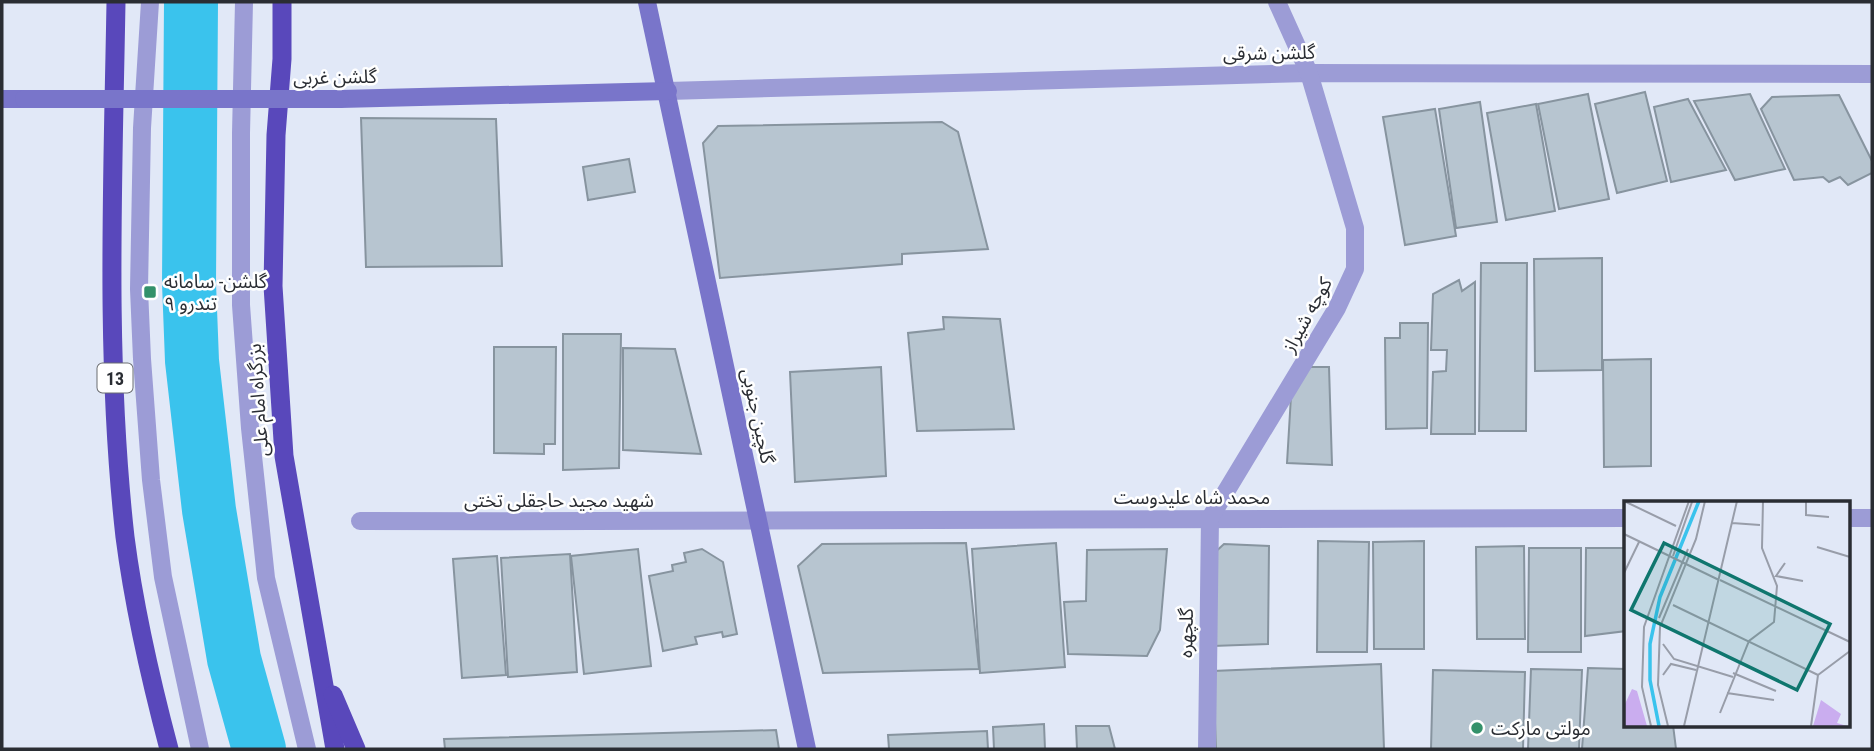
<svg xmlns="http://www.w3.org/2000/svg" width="1874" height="751" viewBox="0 0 1874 751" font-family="'Roboto Condensed','Noto Sans Arabic',sans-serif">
  <rect width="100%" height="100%" fill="#e1e8f7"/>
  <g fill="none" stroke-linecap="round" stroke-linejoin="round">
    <polyline stroke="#3ac3ed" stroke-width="54" points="191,2 189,283 192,361 209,510 234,659 259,749"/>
  </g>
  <g fill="#b7c5d0" stroke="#87949f" stroke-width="2">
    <polygon points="1645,92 1667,181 1617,193 1595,104"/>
    <polygon points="1588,94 1609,199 1559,209 1538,104"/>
    <polygon points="1750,94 1785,169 1735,180 1694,101"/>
    <polygon points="1839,95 1872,161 1872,173 1848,185 1840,177 1829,182 1823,177 1794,180 1761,109 1772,97"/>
    <polygon points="1688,99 1726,170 1671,182 1654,107"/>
    <polygon points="1480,102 1497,222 1456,228 1439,109"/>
    <polygon points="1536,104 1555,211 1506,220 1487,113"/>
    <polygon points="1435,109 1456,236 1405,245 1383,117"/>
    <polygon points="361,118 496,119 502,266 366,267"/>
    <polygon points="942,122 958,132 988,249 902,254 902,264 720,278 703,143 718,126"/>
    <polygon points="629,159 635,192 588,200 583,167"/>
    <polygon points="1602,258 1602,370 1535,371 1534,259"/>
    <polygon points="1481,263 1527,263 1526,431 1479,431"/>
    <polygon points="1459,280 1462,291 1475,282 1475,434 1431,434 1433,372 1446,371 1447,350 1431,350 1433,294"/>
    <polygon points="943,317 1000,319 1014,429 917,431 908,333 944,329"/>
    <polygon points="1400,323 1428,323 1427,428 1386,429 1385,338 1400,338"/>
    <polygon points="563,334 621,334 619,468 563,470"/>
    <polygon points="494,347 556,347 555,444 544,444 544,454 494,453"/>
    <polygon points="623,348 675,349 701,454 623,450"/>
    <polygon points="1651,359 1651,466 1604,467 1603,360"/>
    <polygon points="881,367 886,476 795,482 790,372"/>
    <polygon points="1309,367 1329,367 1332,465 1287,463 1291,396"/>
    <polygon points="1318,541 1369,542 1367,652 1317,652"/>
    <polygon points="1424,541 1424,649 1374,649 1373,542"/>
    <polygon points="966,543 979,669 823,673 798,566 822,544"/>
    <polygon points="1056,543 1065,667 980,673 972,549"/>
    <polygon points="1224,544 1269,546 1268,644 1213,646 1212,555"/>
    <polygon points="1524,546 1525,639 1477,639 1476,547"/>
    <polygon points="1529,548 1581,548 1581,652 1528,652"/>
    <polygon points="1586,548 1626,548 1626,631 1585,636"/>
    <polygon points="638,549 651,666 584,674 571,556"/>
    <polygon points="702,549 723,562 737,634 723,637 722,632 695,637 697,644 663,651 649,576 673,571 672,565 686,562 684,553"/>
    <polygon points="1167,549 1160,630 1147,656 1068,654 1064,602 1086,601 1087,550"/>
    <polygon points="570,554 577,672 508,677 501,558"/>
    <polygon points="497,556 506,675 462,678 453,559"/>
    <polygon points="1381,664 1384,749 1216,749 1213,671"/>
    <polygon points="1588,668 1626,669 1626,725 1673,725 1676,749 1582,749"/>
    <polygon points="1531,669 1582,670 1579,749 1528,749"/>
    <polygon points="1433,670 1525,672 1523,749 1431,749"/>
    <polygon points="1044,724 1045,749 994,749 993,727"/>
    <polygon points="1076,726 1109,726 1115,749 1077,749"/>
    <polygon points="776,730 779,749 445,749 444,739"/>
    <polygon points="987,731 988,749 889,749 888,735"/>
  </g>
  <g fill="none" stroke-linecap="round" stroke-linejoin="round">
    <g stroke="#9c9cd6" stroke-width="18">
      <polyline points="150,2 142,128 139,289 142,359 151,480 163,577 200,749"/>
      <polyline points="244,2 241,133 241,305 250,428 266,578 307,749"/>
    </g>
    <g stroke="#9c9cd6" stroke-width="18">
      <polyline points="668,91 1309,73 1872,74"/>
      <polyline points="1848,518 1872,518"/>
      <path d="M360 521C782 522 1204 518 1626 518"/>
      <polyline points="1207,749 1210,518 1337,308 1355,269 1355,228 1309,73 1277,2"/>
    </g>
    <g stroke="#7975ca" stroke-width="18">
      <polyline points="647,2 807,749"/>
      <polyline points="2,99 24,99"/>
      <polyline points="340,99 668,91"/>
    </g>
    <g stroke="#5948bb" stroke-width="19">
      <path d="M116 2C113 180 105 359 125 537 134 607 151 681 169 749"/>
      <polyline points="282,2 282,59 276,135 273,286 284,456 335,749"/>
      <polyline points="333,695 356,749"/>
    </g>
    <polyline stroke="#7975ca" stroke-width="18" points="24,99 340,99"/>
  </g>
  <g fill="#33916a" stroke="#fff" stroke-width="2.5">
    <rect x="143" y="285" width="14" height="14" rx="3.5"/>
    <circle cx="1477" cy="728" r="7"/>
  </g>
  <g text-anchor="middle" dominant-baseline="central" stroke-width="5" stroke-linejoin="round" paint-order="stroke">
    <rect fill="#fff" stroke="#6a6c70" stroke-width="2" x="97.5" y="363.5" width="35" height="29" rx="5"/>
    <g font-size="18" font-weight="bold" fill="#2a2d33">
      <text x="115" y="378">13</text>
    </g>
    <g font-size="19" fill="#2a2d33" stroke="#fff">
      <text transform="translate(1269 53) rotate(-1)">گلشن شرقی</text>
      <text transform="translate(335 77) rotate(-1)">گلشن غربی</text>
      <text transform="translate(1307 315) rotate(-61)">کوچه شیراز</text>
      <text transform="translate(258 400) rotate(-94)">بزرگراه امام علی</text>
      <text transform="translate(758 416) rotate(78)">گلچین جنوبی</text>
      <text x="1192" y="497">محمد شاه علیدوست</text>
      <text x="559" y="500">شهید مجید حاجقلی تختی</text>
      <text transform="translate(1186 633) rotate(-89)">گلچهره</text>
    </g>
    <g font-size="19" fill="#2a2d33" stroke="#fff" text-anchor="start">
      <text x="164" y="281">گلشن- سامانه<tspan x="164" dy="22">۹ تندرو</tspan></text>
      <text x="1491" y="728">مولتی مارکت</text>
    </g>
  </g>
  <g transform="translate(1624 501)">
    <rect width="226" height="226" fill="#e1e8f7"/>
    <path d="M8 188 13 190 23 225H0V205ZM197 199 217 213 213 222 223 225H189Z" fill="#caadef"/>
    <path fill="none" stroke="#3ac3ed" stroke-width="3.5" d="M35 225 26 179V143L36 96 75 0"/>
    <path fill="none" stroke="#989da9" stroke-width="2" d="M0 0 52 25M182 0V14L205 16M108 22 136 24M0 33 95 79M193 46 226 56M49 55 68 1M161 62 152 75 179 80M0 72 15 41M96 79 226 141M49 104 194 174M35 117 64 48M39 143 50 158 109 176M109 172 152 190M39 174 47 163 72 169M103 192 150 199M96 212 125 140 150 121 153 85 138 47 139 0M27 225 18 186 20 126 65 0M44 225 34 184 36 126 72 38 81 0M60 225 113 0M187 225 194 174 226 150"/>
    <path fill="#0f766e" fill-opacity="0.15" stroke="#0f766e" stroke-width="3.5" d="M40 42 206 123 173 189 7 109Z"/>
    <rect width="226" height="226" fill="none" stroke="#2a2d33" stroke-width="3.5"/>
  </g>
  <rect width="1874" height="751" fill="none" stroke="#2a2d33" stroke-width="7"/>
</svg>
